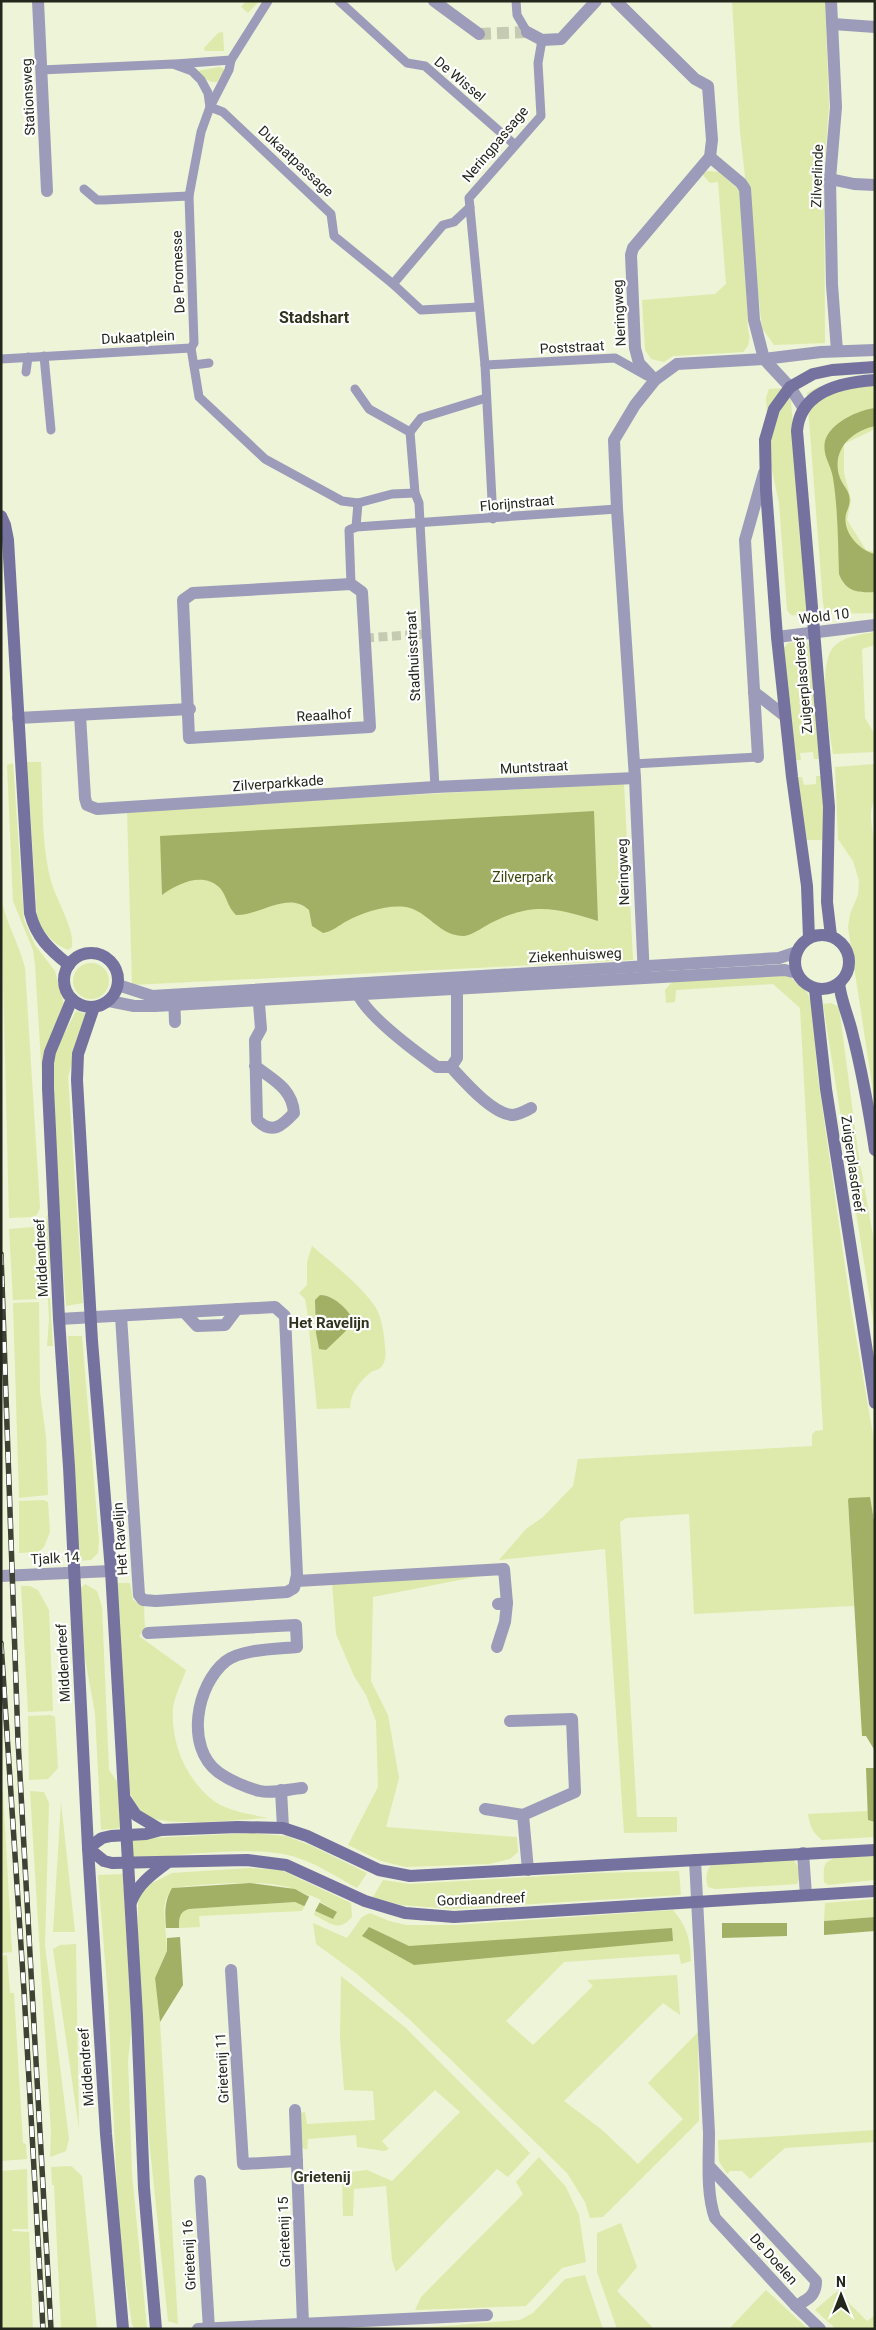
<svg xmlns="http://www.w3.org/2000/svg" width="876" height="2330" viewBox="0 0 876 2330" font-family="Roboto,sans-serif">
  <rect width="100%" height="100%" fill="#edf4d7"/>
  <g fill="#ddeaab" fill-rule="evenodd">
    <polygon points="246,1 259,1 248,13 241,7"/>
    <polygon points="732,1 825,1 829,105 824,174 825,343 774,345 762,328 740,132"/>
    <polygon points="223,32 224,51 205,51 204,48 218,33"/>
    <polygon points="220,67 225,70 217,82 212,82 198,76 197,71"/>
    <path d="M708 171 719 172 741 192 748 328C750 339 751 344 743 352L673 356 664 362 651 359 645 350 642 300 715 294 726 284 718 182 710 183 702 174Z"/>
    <polygon points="875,384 875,429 844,444 844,473 851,500 847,520 866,550 875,552 875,613 829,614 825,613 823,603 807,393 818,387"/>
    <polygon points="790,388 807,610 800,616 791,615 787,610 779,503 770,461 766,398 769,389"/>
    <path d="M875 632V645L862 649 865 718 875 735V752L833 754C830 729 814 659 838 643 848 636 863 634 875 632Z"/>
    <polygon points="806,641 810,645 820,759 814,759 813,752 800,753 801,760 794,760 784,648 788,643"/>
    <path d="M27 762H41C43 801 41 843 51 881 56 900 75 929 72 947L68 950C52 943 44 933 37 918Z"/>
    <polygon points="13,763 24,920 35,945 55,971 63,1000 64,1005 54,1029 53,1228 49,1282 53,1346 47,1346 49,1320 44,1226 50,1206 35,965 33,950 13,901 7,765"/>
    <path d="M875 764V800C867 810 873 833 875 845V1104L848 927 850 914 858 895 859 881 853 861 838 839 835 767Z"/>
    <polygon points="816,776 822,776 824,840 807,840 796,777 802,777 804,785 816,784"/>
    <polygon points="624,783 633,960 132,985 127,811"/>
    <path d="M1 897C5 921 19 943 25 968L40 1208 37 1215 32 1217 9 1218Z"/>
    <circle cx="91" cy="981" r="18"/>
    <polygon points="788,975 807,992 813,1008 817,1071 851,1308 875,1446 875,1526 870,1497 848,1500 854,1606 694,1614 689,1514 626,1518 620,1522 637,1817 677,1817 677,1832 624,1833 605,1549 499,1560 526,1529 543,1517 573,1486 578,1459 812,1446 812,1435 815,1431 823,1430 800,1008 773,984 676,990 675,1002 666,1003 665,990 673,981"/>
    <polygon points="831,1003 839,1007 858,1151 875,1247 875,1332 823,1004"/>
    <polygon points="76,1011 86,1014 68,1077 83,1303 66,1306 56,1171 53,1062 58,1046"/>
    <polygon points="34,1227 39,1299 13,1300 9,1229"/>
    <path d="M312 1246C334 1265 360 1284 376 1308 382 1318 384 1335 385 1346 386 1353 386 1363 380 1368 378 1370 373 1370 370 1373 359 1382 350 1394 350 1408L317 1409 307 1310 305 1299 299 1293 307 1285V1262ZM331 1297 350 1314 318 1346 315 1300Z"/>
    <polygon points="39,1302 40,1392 46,1437 48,1495 19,1498 13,1303"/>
    <polygon points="68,1336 82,1336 99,1541 98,1553 91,1560 78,1561"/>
    <polygon points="43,1500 48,1502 50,1532 44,1547 39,1552 19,1553 19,1501"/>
    <polygon points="495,1573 373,1597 371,1681 388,1715 399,1778 386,1827 517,1837 518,1852 510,1859 489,1864 406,1867 381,1861 348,1845 378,1787 376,1721 366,1695 354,1676 336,1634 332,1583"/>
    <path d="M116 1583H130L133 1600 144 1606 145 1630 139 1636 186 1670C182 1682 174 1697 173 1709 171 1743 185 1776 210 1798 225 1811 249 1814 268 1818 241 1819 169 1828 148 1816 137 1811 133 1799 128 1789Z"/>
    <polygon points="85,1584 97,1591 102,1607 109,1770 118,1783 121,1828 101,1830 95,1713 81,1637 81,1588"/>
    <polygon points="21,1586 30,1586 38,1590 49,1610 53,1711 28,1712"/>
    <polygon points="51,1715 55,1717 58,1768 48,1779 29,1780 28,1716"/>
    <polygon points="30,1791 44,1792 49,1803 45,1945 69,2139 66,2151 50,2157 51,2133"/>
    <polygon points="1,1792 3,1792 12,1952 1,1953"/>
    <polygon points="61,1802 75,1932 53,1932"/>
    <path d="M868 1811 869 1820 875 1822V1837L822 1840C812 1832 810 1826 808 1814Z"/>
    <path d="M251 1833 286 1836 312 1846 367 1873 357 1888C337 1877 314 1862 292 1856 250 1845 177 1856 132 1859L130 1839Z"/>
    <path d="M875 1856V1880L828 1885 824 1882C824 1877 823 1870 825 1865 829 1854 864 1857 875 1856Z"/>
    <path d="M793 1859C800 1869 802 1873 797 1884L715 1889 708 1887C705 1878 706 1872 711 1865Z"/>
    <path d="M250 1868 281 1870 351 1903 352 1917C338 1933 331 1923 314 1915L315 1911 333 1919 337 1912C324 1904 310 1895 296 1890 268 1878 203 1884 172 1888L166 1899 164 1908 167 1951 155 1978 160 2022 178 2324 168 2321 149 2139 138 1980V1899L150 1884 172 1873Z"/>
    <polygon points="679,1871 681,1895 453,1909 401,1905 373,1897 383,1880 410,1884 594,1873"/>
    <polygon points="123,1874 132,2023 128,2060 132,2174 147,2329 136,2329 132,2325 119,2235 108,1997 98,1875"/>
    <polygon points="875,1899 875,1917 824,1921 825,1903"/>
    <path d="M295 1902 305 1906 302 1911 199 1916 200 1927 179 1928C179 1918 179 1912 189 1909Z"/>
    <path d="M673 1910C688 1928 690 1939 691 1961L681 1964 679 1954 564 1962 506 2021 533 2045 593 1986 587 1980 677 1975 680 2015 663 2003 564 2101 601 2129 638 2164 683 2119 648 2083 698 2032 699 2121 603 2217 590 2218 585 2202 567 2173 409 2019 356 1973 316 1944 313 1923 347 1938 362 1917 370 1913 389 1921 406 1925H457ZM369 1927 408 1946 414 1965 363 1936Z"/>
    <polygon points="76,1944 79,2129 53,1949 60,1945"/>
    <polygon points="7,1955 10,1993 14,1993 23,2143 26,2144 27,2159 1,2161 1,1956"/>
    <polygon points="341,1976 406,2028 530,2153 508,2177 497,2169 396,2272 392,2260 386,2186 354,2189 353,2216 343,2216 342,2173 367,2170 392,2181 460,2112 435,2090 382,2141 389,2149 384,2151 357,2147 356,2135 308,2139 307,2150 299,2146 299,2113 305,2112 307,2124 375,2120 373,2091 344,2090 340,2038"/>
    <polygon points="875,2130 875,2142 785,2148 750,2179 742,2171 730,2171 727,2174 719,2161 718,2140"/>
    <polygon points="539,2157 566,2187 579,2215 586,2262 562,2268 526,2306 415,2310 421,2297 523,2194 516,2182"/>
    <polygon points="71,2166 82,2176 97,2329 61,2329 54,2185 52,2185 51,2167"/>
    <polygon points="27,2169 28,2229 13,2229 12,2231 29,2232 33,2329 1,2329 1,2171"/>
    <polygon points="621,2223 637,2267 617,2291 654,2329 617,2329 597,2272 597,2233"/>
    <polygon points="585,2275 603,2329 410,2329 520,2320 533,2313 565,2279"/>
    <polygon points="766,2290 808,2329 729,2329"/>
    <polygon points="837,2291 867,2321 875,2315 875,2329 836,2329 815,2310"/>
  </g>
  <g fill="#a1b065">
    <path d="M875 408V426C852 431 832 449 839 475 841 483 847 488 849 495 851 503 848 508 846 514 842 532 859 550 875 554V592C858 593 846 592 839 574 838 543 838 509 833 478 831 464 822 456 825 441 830 423 858 410 875 408Z"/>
    <path d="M594 811 598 921C558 908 534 902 495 921 485 925 474 935 464 936 440 936 430 914 410 908 392 903 363 912 347 921 339 925 332 932 323 933L312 926 309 910C289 890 259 916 236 915 227 907 227 896 220 888 203 871 177 884 162 895L160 836Z"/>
    <path d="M320 1295C333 1295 348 1309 353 1320L352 1325 326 1350 319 1349 316 1333 315 1300Z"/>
    <polygon points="870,1497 875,1526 875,1751 866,1736 862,1736 848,1500 849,1498"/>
    <polygon points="866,1768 875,1768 875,1822 868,1820"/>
    <path d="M250 1883 295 1889 337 1912 333 1919 295 1902 189 1909C179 1912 179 1918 179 1928H166C165 1913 164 1902 172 1888Z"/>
    <polygon points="875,1917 875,1931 824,1935 824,1921"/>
    <polygon points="722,1923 787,1923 787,1936 722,1938"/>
    <polygon points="369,1927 409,1946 672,1928 673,1941 414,1965 362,1936"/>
    <polygon points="180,1937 183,1985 160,2022 155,1978 167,1951 167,1938"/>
  </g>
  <polygon fill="#edf4d7" points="310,1895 321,1900 314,1913 303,1909"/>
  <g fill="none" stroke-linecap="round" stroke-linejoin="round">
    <polyline stroke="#c5cbb2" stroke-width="9" stroke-dasharray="9 4.5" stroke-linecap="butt" points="365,638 425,634"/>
    <polyline stroke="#c5cbb2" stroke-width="12" stroke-dasharray="12 6" stroke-linecap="butt" points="479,34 527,32"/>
    <g stroke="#9c9bba" stroke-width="9">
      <polyline points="339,1 407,63 425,66 515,145"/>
      <polyline points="516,1 517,15 527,32"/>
      <polyline points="231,60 229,70 210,107 223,112 331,214 334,236 393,284"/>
      <polyline points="175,64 231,60 268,1"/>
      <polyline points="84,189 97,200 104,200 189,196"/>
      <polyline points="470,207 454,222 443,225 393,284 421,310 478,307"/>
      <polyline points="191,348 199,397 265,459 342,501 358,503 392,494 415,493"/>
      <polyline points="44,356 51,430"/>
      <polyline points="1,359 191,348 194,343 189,196 201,132 210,107 208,93 201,80 192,71 173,64 41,70"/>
      <polyline points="194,365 209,363"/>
      <polyline points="485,365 615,358 647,376"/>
      <polyline points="26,372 28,357"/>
      <polyline points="355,389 369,409 410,432 421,418 486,398"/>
      <polyline points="410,432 415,493 419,503 420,523 435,787"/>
      <polyline points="493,519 485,365 469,198 541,116 538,63 542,40"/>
      <polyline points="356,527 617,509"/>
      <polyline points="351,584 349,530 356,527 358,503"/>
      <polyline points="633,764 758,757"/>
    </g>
    <g stroke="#9c9bba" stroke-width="12">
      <polyline points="38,1 47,191"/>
      <polyline points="434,1 479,34"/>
      <polyline points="831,1 836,107 830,179 832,285 837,351"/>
      <polyline points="833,24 875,27"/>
      <polyline points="527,32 542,40 561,39 596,1"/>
      <polyline points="830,179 854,184 875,185"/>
      <polyline points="764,359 821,352 875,350"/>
      <polyline points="764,359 790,387 804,409"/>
      <polygon points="351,584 362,592 370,727 189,738 183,600 193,593"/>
      <polyline points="754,692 785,716"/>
      <polyline points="80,715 85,798 87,805 97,809 435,787 635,778"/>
      <polyline points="18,718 190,709"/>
      <polyline points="758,757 745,540 764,473"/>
      <path d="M355 986C358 1010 416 1052 437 1067H451L457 1058V989"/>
      <polyline points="174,995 175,1022"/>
      <path d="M255 1066C273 1080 292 1088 294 1113 282 1126 272 1135 257 1120L255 1040 261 1029 258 991"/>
      <path d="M451 1067C464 1081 493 1115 513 1115 520 1114 525 1111 531 1108"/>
      <polyline points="184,1312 197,1326 225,1325 237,1309"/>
      <polyline points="59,1319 275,1307 285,1316 297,1575 294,1588 287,1592 156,1601 143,1600 139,1595 121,1316"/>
      <polyline points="297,1581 504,1569 507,1603 498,1604"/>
      <path d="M148 1633 296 1625 297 1647C277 1649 242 1649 226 1661 196 1685 185 1747 218 1772 229 1780 247 1788 260 1791 273 1794 289 1789 302 1788"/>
      <polyline points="497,1647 505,1622 507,1603"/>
      <polyline points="510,1721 572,1719 575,1792 523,1815"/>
      <polyline points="281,1790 283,1828"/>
      <polyline points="485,1809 523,1815 528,1870"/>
      <polyline points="803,1853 806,1895"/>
      <path d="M695 1860 709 2133C709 2160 706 2193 715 2218L796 2306C808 2299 816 2296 816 2281L709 2166"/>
      <polyline points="231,1970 243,2164 297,2161"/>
      <polyline points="295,2110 303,2324"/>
      <polyline points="200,2181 209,2329"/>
      <polyline points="796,2306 820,2329"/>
      <polyline points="198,2329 487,2315"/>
    </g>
    <g stroke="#9c9bba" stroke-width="12">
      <polyline points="616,1 695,79 708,86 712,140 710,157 633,248 631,255 635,348 639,363 655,380"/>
      <polyline points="777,637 875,625"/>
      <polyline points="644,978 635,778 617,509 614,440 635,405 655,380 677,364 764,359 754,320 745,189 741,183 710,157"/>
      <polyline points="118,985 152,996 779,958 797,952"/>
      <polyline points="109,1001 134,1006 155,1006 785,970 797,973"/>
      <polyline points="1,1576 111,1571"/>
    </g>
    <g stroke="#75729f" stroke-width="12">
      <path d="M1 516 5 525 8 540 30 913C36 937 50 950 69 965"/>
      <circle cx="822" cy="962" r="27"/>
      <path d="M831 936 827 902 829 807 797 431C800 391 842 382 875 380"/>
      <polyline points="809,938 807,886 792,777 777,637 766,490 765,440 774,409 790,387 813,374 832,370 875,367"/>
      <circle cx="91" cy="980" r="27"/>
      <path d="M839 983C841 1001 848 1015 852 1032 862 1071 869 1111 875 1150"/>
      <polyline points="815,989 826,1089 875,1403"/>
      <polyline points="72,999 50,1052 48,1063 48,1088 59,1319 69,1467 88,1848 106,2134 123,2329"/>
      <polyline points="94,1007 78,1054 77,1080 92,1341 111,1571 137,2016 144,2188 156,2329"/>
      <polyline points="126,1800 136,1815 161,1830"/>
      <polyline points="88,1848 104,1861 112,1863 247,1860 286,1865 365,1901 405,1913 454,1917 875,1891"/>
      <polyline points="88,1848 102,1838 111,1836 146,1834 161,1830 238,1827 283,1828 307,1836 379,1870 410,1876 875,1850"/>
      <path d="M131 1902C138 1884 152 1874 167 1863"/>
    </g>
    <defs>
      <g id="rail">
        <polyline points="1,1254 18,1740 51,2329"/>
        <polyline points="1,1643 24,1991 43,2329"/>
      </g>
    </defs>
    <use href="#rail" stroke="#3e4234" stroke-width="5.5"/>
    <use href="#rail" stroke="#fff" stroke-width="4" stroke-dasharray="11" stroke-linecap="butt"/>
  </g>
  <g text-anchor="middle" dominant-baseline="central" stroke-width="4.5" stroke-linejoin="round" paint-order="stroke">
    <g font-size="14" fill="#24271c" stroke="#fff">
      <text transform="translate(460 79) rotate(40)">De Wissel</text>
      <text transform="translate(28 97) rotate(-93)">Stationsweg</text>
      <text transform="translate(495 144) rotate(-50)">Neringpassage</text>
      <text transform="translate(296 161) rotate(43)">Dukaatpassage</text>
      <text transform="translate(817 176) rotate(-88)">Zilverlinde</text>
      <text transform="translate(178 272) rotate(-92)">De Promesse</text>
      <text transform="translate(619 313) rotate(-93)">Neringweg</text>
      <text transform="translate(138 337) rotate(-3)">Dukaatplein</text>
      <text transform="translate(572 347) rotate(-3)">Poststraat</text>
      <text transform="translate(517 503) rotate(-5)">Florijnstraat</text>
      <text transform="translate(824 616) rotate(-7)">Wold 10</text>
      <text transform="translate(413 656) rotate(-93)">Stadhuisstraat</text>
      <text transform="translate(803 685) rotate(-95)">Zuigerplasdreef</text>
      <text transform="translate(324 715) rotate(-3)">Reaalhof</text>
      <text transform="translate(534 767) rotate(-3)">Muntstraat</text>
      <text transform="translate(278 783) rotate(-4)">Zilverparkkade</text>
      <text transform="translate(623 872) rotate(-92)">Neringweg</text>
      <text transform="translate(575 955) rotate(-3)">Ziekenhuisweg</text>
      <text transform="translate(853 1164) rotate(82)">Zuigerplasdreef</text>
      <text transform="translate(41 1258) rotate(-93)">Middendreef</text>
      <text transform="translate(120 1539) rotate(-94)">Het Ravelijn</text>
      <text transform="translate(55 1558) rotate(-3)">Tjalk 14</text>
      <text transform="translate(63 1663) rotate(-93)">Middendreef</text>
      <text transform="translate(481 1899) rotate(-2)">Gordiaandreef</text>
      <text transform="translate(86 2067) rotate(-94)">Middendreef</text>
      <text transform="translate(222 2068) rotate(-93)">Grietenij 11</text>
      <text transform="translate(284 2232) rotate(-92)">Grietenij 15</text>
      <text transform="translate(189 2255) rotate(-93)">Grietenij 16</text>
      <text transform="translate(774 2259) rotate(48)">De Doelen</text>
    </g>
    <g font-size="14" fill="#3b440a" stroke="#fff">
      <text x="523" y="877">Zilverpark</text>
    </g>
    <g font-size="15" font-weight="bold" fill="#30341d" stroke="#fff">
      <text x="329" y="1323">Het Ravelijn</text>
      <text x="322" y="2177">Grietenij</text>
    </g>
    <g font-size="16" font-weight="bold" fill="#30341d" stroke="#fff">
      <text x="314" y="317">Stadshart</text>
    </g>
  </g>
  <rect width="876" height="2330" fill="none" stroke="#24271c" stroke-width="5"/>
  <g transform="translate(841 2295)" stroke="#ffffff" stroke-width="4" paint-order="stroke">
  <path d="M0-4L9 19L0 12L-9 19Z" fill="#24271c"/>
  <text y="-8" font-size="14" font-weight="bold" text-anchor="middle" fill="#24271c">N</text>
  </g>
</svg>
